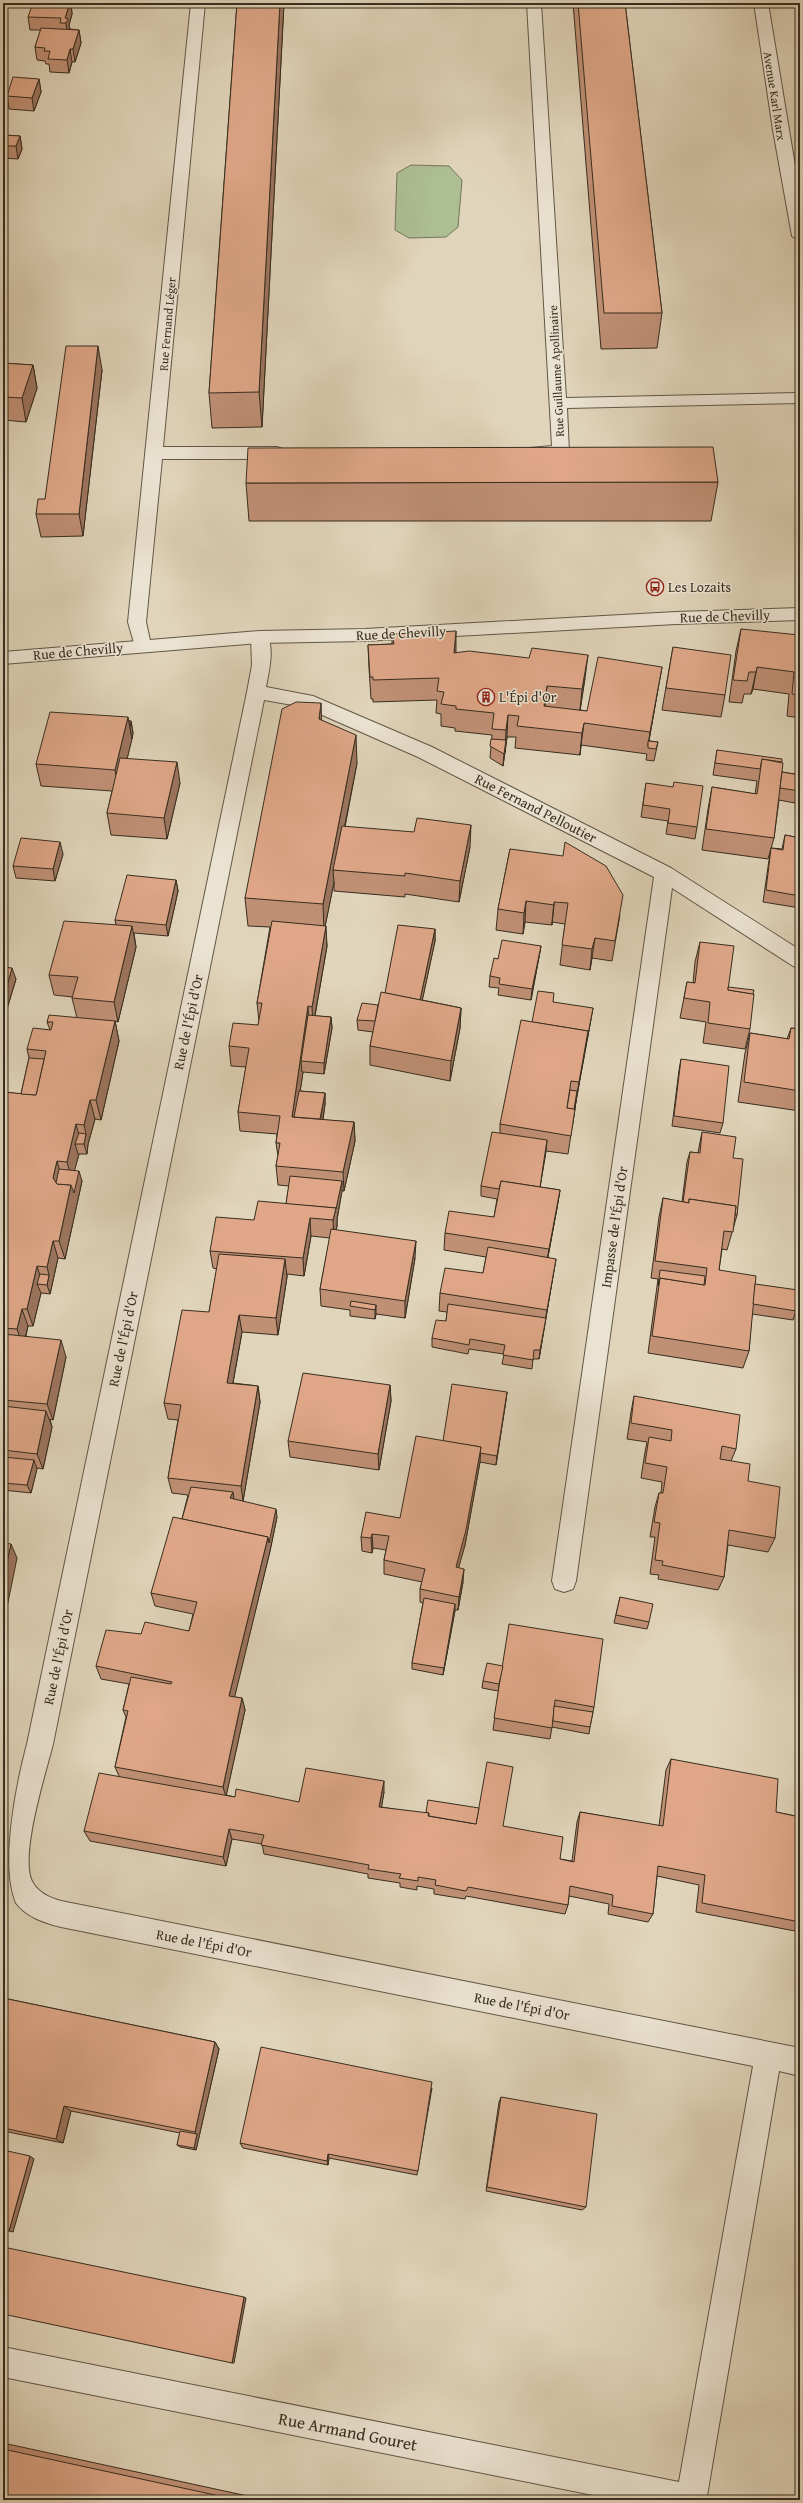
<svg xmlns="http://www.w3.org/2000/svg" width="803" height="2503" viewBox="0 0 803 2503" font-family="'Gentium Book Plus',serif">
  <rect width="100%" height="100%" fill="#e0d4ba"/>
  <filter id="stains"><feTurbulence type="fractalNoise" baseFrequency=".005" numOctaves="4"/><feColorMatrix values="0 0 0 0 .2 0 0 0 0 .09 0 0 0 0 .02 0 0 0 .5 -.17"/></filter>
  <radialGradient id="worn" r=".72"><stop offset=".6" stop-color="#630" stop-opacity="0"/><stop offset="1" stop-color="#630" stop-opacity=".3"/></radialGradient>
  <polygon fill="#adbe93" stroke="#727659" points="411,165 449,166 462,180 458,227 446,237 409,238 395,230 397,173"/>
  <g fill="none" stroke-linecap="round" stroke-linejoin="round">
    <defs>
      <g id="minor">
        <polygon points="191,3 205,3 163,447 277,447 283,449 285,453 283,457 277,459 162,459 146,622 151,645 148,650 142,651 136,650 128,622"/>
        <polygon points="527,3 541,3 566,398 800,393 800,403 567,408 569,452 567,456 530,456 528,452 530,448 552,446"/>
        <polygon points="754,3 768,3 800,196 800,241 792,236 773,130"/>
        <path d="M260 631 266 633C275 647 269 671 266 687L313 696 432 747 671 868 800 950V968L793 966 672 888 576 1581 573 1589 564 1592 555 1589 552 1581 654 877 418 757 304 707 264 700 53 1744C46 1772 18 1859 33 1883 39 1893 50 1898 61 1901L800 2048V2076L779 2071 707 2496 708 2500H618L3 2377V2347L679 2482 753 2066 61 1927C45 1923 26 1917 16 1903 0 1866 16 1785 27 1744L247 692 252 665 251 637 254 633Z"/>
      </g>
      <polygon id="tertiary" points="800,608 800,620 676,624 365,641 260,643 3,664 3,652 260,631 365,629 676,612"/>
    </defs>
    <use href="#minor" stroke="#615746" stroke-width="2"/>
    <use href="#tertiary" stroke="#615746" stroke-width="2"/>
    <use href="#minor" fill="#ebe3d2" fill-rule="evenodd"/>
    <use href="#tertiary" fill="#ebe3d2" fill-rule="evenodd"/>
  </g>
  <g fill="#c09075" stroke="#372d1f">
    <polygon points="70,3 71,3 72,14 69,25 70,29 79,30 81,43 75,62 72,62 69,73 50,72 49,64 46,64 45,61 37,60 35,47 41,30 30,30 28,17"/>
    <polygon points="237,3 284,3 262,427 212,428 209,393"/>
    <polygon points="573,3 625,3 662,313 657,348 601,349"/>
    <polygon points="39,79 41,92 34,111 9,109 7,96"/>
    <polygon points="3,135 20,136 22,149 18,159 3,158"/>
    <polygon points="3,363 33,365 37,388 26,422 3,420"/>
    <polygon points="102,370 83,536 41,537 36,514 45,499"/>
    <polygon points="718,482 711,521 249,521 246,483"/>
    <polygon points="741,629 800,645 800,718 787,716 789,694 753,689 751,694 744,694 742,703 729,702 736,651"/>
    <polygon points="392,634 456,653 585,678 580,710 587,711 658,689 649,741 658,742 654,761 646,760 647,754 581,745 580,755 515,748 516,737 507,737 505,752 503,766 490,758 492,735 455,731 455,728 441,726 441,714 436,713 437,700 373,702 373,699 371,699 369,668 368,645 392,644"/>
    <polygon points="673,647 725,695 721,717 662,710"/>
    <polygon points="322,720 357,763 345,827 470,847 459,902 405,894 405,897 334,891 334,882 325,926 327,946 315,1016 331,1017 332,1028 324,1074 303,1072 300,1091 325,1093 325,1104 323,1120 354,1122 355,1141 344,1191 342,1191 337,1219 337,1226 336,1230 415,1258 405,1318 376,1314 375,1319 350,1316 350,1310 321,1306 320,1289 330,1238 311,1236 304,1276 287,1274 287,1277 278,1335 242,1332 233,1383 258,1386 260,1402 243,1501 277,1517 270,1551 234,1697 242,1698 245,1710 226,1795 235,1797 299,1802 384,1792 381,1807 503,1826 560,1859 572,1861 577,1822 580,1812 659,1826 666,1770 671,1759 776,1812 800,1817 800,1932 696,1912 699,1885 657,1876 653,1914 648,1922 608,1914 609,1904 569,1896 568,1905 565,1914 466,1896 465,1899 434,1894 434,1889 417,1886 417,1890 400,1887 400,1883 368,1878 368,1874 264,1854 262,1844 232,1839 226,1866 90,1841 84,1831 119,1776 115,1767 126,1717 123,1710 129,1684 101,1679 96,1666 141,1634 189,1631 193,1614 155,1606 151,1593 182,1519 188,1495 172,1493 168,1478 178,1420 168,1419 164,1403 209,1312 217,1269 213,1268 210,1251 254,1220 286,1204 289,1186 278,1185 276,1166 278,1156 276,1143 277,1134 240,1131 238,1112 246,1067 231,1066 229,1046 258,1025 259,1021 257,1003 270,927 248,926 245,898"/>
    <polygon points="129,721 131,721 133,733 127,758 180,783 167,839 111,835 107,813 112,791 41,786 36,764"/>
    <polygon points="717,750 782,772 800,775 800,804 779,800 774,838 768,859 702,850 708,809 712,787 755,794 757,781 713,775"/>
    <polygon points="646,783 697,827 695,839 666,834 668,821 641,817"/>
    <polygon points="785,835 800,838 800,908 763,902 769,860 771,848 782,849"/>
    <polygon points="510,849 620,915 612,961 592,958 590,970 560,965 565,924 552,922 552,925 525,922 523,934 496,930 498,909"/>
    <polygon points="63,854 55,881 16,878 13,866"/>
    <polygon points="176,880 178,891 168,936 134,933 136,947 118,1022 115,1021 119,1041 101,1120 95,1119 88,1144 87,1154 79,1154 74,1171 82,1181 65,1259 58,1258 50,1294 41,1293 33,1326 28,1326 26,1336 66,1357 53,1420 50,1419 52,1427 43,1469 37,1468 31,1493 3,1490 3,1092 21,1094 29,1058 27,1049 50,1030 47,1022 77,1018 72,998 73,997 54,995 49,975 116,925 115,920"/>
    <polygon points="435,929 435,941 422,1000 461,1008 460,1028 450,1081 370,1065 370,1046 373,1032 358,1030 357,1020 378,1005 385,993"/>
    <polygon points="700,942 728,987 750,1029 745,1049 703,1043 706,1022 680,1018 687,982 693,983 695,962"/>
    <polygon points="541,946 539,957 531,1000 498,995 499,988 489,987 490,976 498,959"/>
    <polygon points="3,967 16,979 6,1012 3,1012"/>
    <polygon points="553,1002 591,1019 576,1101 572,1128 568,1154 546,1151 540,1187 560,1190 557,1208 548,1257 553,1276 539,1359 533,1359 532,1369 502,1364 504,1354 469,1349 468,1354 432,1347 432,1338 446,1321 447,1312 439,1311 440,1293 483,1273 486,1257 444,1250 445,1233 494,1217 497,1199 481,1196 481,1186 500,1133 500,1124 532,1022"/>
    <polygon points="791,1028 800,1029 800,1111 738,1102 745,1053 750,1033 787,1039"/>
    <polygon points="681,1059 723,1123 720,1133 672,1126 679,1070"/>
    <polygon points="702,1132 733,1158 737,1215 727,1250 722,1249 719,1270 755,1284 796,1311 793,1320 752,1314 749,1351 743,1368 648,1353 658,1279 651,1278 659,1217 663,1198 682,1202 687,1162 690,1152 698,1153 700,1142"/>
    <polygon points="390,1385 391,1401 379,1470 290,1457 288,1441"/>
    <polygon points="507,1392 496,1465 480,1462 465,1545 458,1567 463,1582 458,1610 455,1610 443,1675 412,1669 412,1663 423,1603 420,1602 420,1589 422,1582 384,1574 384,1560 386,1550 373,1548 372,1553 362,1551 361,1537 400,1518 443,1441"/>
    <polygon points="634,1396 736,1449 731,1461 748,1481 775,1538 768,1552 728,1545 724,1577 718,1590 658,1579 659,1575 650,1574 655,1537 650,1537 655,1507 659,1493 661,1493 662,1482 641,1478 645,1452 647,1442 627,1439 631,1412"/>
    <polygon points="620,1597 649,1622 647,1629 614,1623"/>
    <polygon points="503,1666 594,1707 590,1727 589,1734 552,1727 550,1739 493,1730 500,1681 498,1691 482,1688 483,1681"/>
    <polygon points="3,1998 215,2042 219,2049 196,2150 180,2147 177,2145 180,2133 71,2111 63,2143 3,2131"/>
    <polygon points="432,2088 417,2175 329,2158 328,2165 243,2148 240,2143"/>
    <polygon points="501,2097 586,2207 582,2210 486,2191 499,2102"/>
    <polygon points="3,2443 266,2500 3,2500"/>
  </g>
  <g fill="#9c755f" stroke="#372d1f">
    <polygon points="70,3 71,3 72,14 69,25 70,31 68,36 65,18"/>
    <polygon points="280,3 284,3 262,427 259,392"/>
    <polygon points="79,30 81,43 75,62 73,49"/>
    <polygon points="70,49 72,62 69,73 67,60"/>
    <polygon points="39,79 41,92 34,111 32,98"/>
    <polygon points="20,136 22,149 18,159 16,146"/>
    <polygon points="98,346 102,370 83,536 79,514"/>
    <polygon points="33,365 37,388 26,422 22,398"/>
    <polygon points="456,631 456,654 454,653"/>
    <polygon points="588,655 585,678 580,711 582,689"/>
    <polygon points="662,667 658,689 648,746 650,732"/>
    <polygon points="757,667 753,689 751,694 756,672"/>
    <polygon points="547,686 545,708 544,706"/>
    <polygon points="321,703 322,732 319,719"/>
    <polygon points="508,715 507,737 505,752 506,730"/>
    <polygon points="128,717 132,739 119,792 115,770"/>
    <polygon points="131,721 133,733 132,739 130,727"/>
    <polygon points="584,723 581,745 580,755 582,733"/>
    <polygon points="356,735 357,763 336,870 333,870 334,882 324,932 323,904"/>
    <polygon points="506,740 505,752 503,766 504,754"/>
    <polygon points="177,762 180,783 167,839 164,818"/>
    <polygon points="471,825 470,847 459,902 460,881"/>
    <polygon points="60,842 63,854 55,881 53,869"/>
    <polygon points="176,880 178,891 168,936 166,925"/>
    <polygon points="526,901 525,922 523,934 524,913"/>
    <polygon points="554,902 552,922 552,925 554,905"/>
    <polygon points="132,926 136,947 118,1022 114,1002"/>
    <polygon points="326,926 327,946 313,1026 312,1007"/>
    <polygon points="435,929 435,941 419,1016 419,1005"/>
    <polygon points="595,938 592,958 590,970 592,949"/>
    <polygon points="541,946 539,957 531,1000 532,989"/>
    <polygon points="12,968 16,979 6,1012 3,1000"/>
    <polygon points="308,1006 309,1026 301,1061 302,1072 303,1072 295,1126 292,1117"/>
    <polygon points="461,1008 460,1028 450,1081 451,1061"/>
    <polygon points="593,1008 576,1101 572,1128 579,1082 588,1031"/>
    <polygon points="331,1017 332,1028 324,1074 324,1063"/>
    <polygon points="115,1021 119,1041 101,1120 96,1100"/>
    <polygon points="325,1093 325,1104 320,1138 319,1128"/>
    <polygon points="90,1100 95,1119 88,1144 87,1154 84,1144 86,1134 84,1125"/>
    <polygon points="354,1122 355,1141 344,1191 343,1172"/>
    <polygon points="76,1124 81,1143 75,1144 78,1154 79,1154 72,1180 67,1162"/>
    <polygon points="547,1140 546,1151 537,1205 538,1195"/>
    <polygon points="57,1161 62,1179 59,1192 53,1178"/>
    <polygon points="79,1171 82,1181 65,1259 59,1241 71,1185"/>
    <polygon points="342,1181 342,1191 337,1219 337,1226 334,1238 333,1220"/>
    <polygon points="560,1190 557,1208 546,1267 549,1249"/>
    <polygon points="310,1218 311,1236 304,1276 303,1258"/>
    <polygon points="53,1241 58,1258 50,1294 47,1285 49,1275 47,1267"/>
    <polygon points="416,1241 415,1258 405,1318 405,1301"/>
    <polygon points="285,1259 287,1277 278,1335 276,1318"/>
    <polygon points="556,1259 553,1276 539,1359 547,1310"/>
    <polygon points="37,1266 43,1284 37,1284 41,1293 33,1326 27,1309"/>
    <polygon points="376,1305 376,1314 375,1319 375,1310"/>
    <polygon points="22,1309 28,1326 23,1346 17,1329"/>
    <polygon points="239,1315 242,1332 230,1399 227,1383"/>
    <polygon points="61,1340 66,1357 53,1420 47,1404"/>
    <polygon points="390,1385 391,1401 379,1470 378,1454"/>
    <polygon points="258,1386 260,1402 243,1501 241,1486"/>
    <polygon points="507,1392 506,1401 496,1465 497,1456"/>
    <polygon points="46,1411 52,1427 43,1469 37,1454"/>
    <polygon points="481,1447 480,1462 465,1545 455,1581 456,1567"/>
    <polygon points="34,1460 37,1469 31,1493 27,1485"/>
    <polygon points="233,1492 234,1500 230,1498"/>
    <polygon points="276,1509 277,1517 270,1551 232,1708 229,1696 268,1537"/>
    <polygon points="372,1534 373,1548 372,1553 371,1538"/>
    <polygon points="11,1544 17,1558 5,1617 3,1613 3,1580"/>
    <polygon points="464,1569 463,1582 458,1610 459,1597"/>
    <polygon points="455,1604 455,1611 443,1675 444,1668"/>
    <polygon points="242,1698 245,1710 226,1797 223,1787"/>
    <polygon points="384,1781 384,1792 380,1817 379,1807"/>
    <polygon points="229,1829 232,1839 226,1866 223,1857"/>
    <polygon points="215,2042 219,2049 196,2150 194,2148 197,2134 195,2132"/>
    <polygon points="64,2106 71,2111 63,2143 56,2139"/>
    <polygon points="328,2154 329,2158 328,2165 327,2161"/>
    <polygon points="30,2156 34,2159 13,2232 9,2231"/>
    <polygon points="244,2297 246,2298 234,2363 232,2363"/>
  </g>
  <g fill="#dfa788" stroke="#372d1f">
    <polygon points="33,3 70,3 65,18 68,19 66,23 60,23 61,18 28,17"/>
    <polygon points="237,3 280,3 259,392 209,393"/>
    <polygon points="578,3 625,3 662,313 604,313"/>
    <polygon points="41,28 79,30 73,49 70,49 67,60 48,59 50,51 44,51 45,48 35,47"/>
    <polygon points="13,77 39,79 32,98 7,96"/>
    <polygon points="3,135 20,136 16,146 3,146"/>
    <polygon points="66,346 98,346 79,514 36,514 38,499 45,499"/>
    <polygon points="3,363 33,365 22,398 3,397"/>
    <polygon points="713,447 718,482 246,483 248,448"/>
    <polygon points="741,629 799,635 798,645 800,645 800,695 792,694 794,672 757,667 756,672 749,672 747,681 733,680"/>
    <polygon points="456,631 454,653 469,651 529,658 532,648 588,655 582,689 547,686 544,706 587,711 598,657 662,667 650,732 584,723 582,733 517,726 519,716 508,715 506,730 492,729 494,713 456,709 456,706 441,704 444,692 437,691 439,678 373,680 373,677 370,677 368,645 394,644 392,634"/>
    <polygon points="673,647 731,655 725,695 666,688"/>
    <polygon points="296,702 321,703 319,719 356,735 323,904 245,898 282,709"/>
    <polygon points="50,712 128,717 115,770 36,764"/>
    <polygon points="129,721 131,721 130,727"/>
    <polygon points="491,739 506,740 504,754 490,746"/>
    <polygon points="648,741 658,742 656,749 648,748"/>
    <polygon points="717,750 782,759 782,762 762,759 760,769 715,763"/>
    <polygon points="120,758 177,762 164,818 107,813"/>
    <polygon points="762,759 783,763 774,838 706,829 712,787 757,794"/>
    <polygon points="782,772 800,775 800,791 780,788"/>
    <polygon points="674,782 703,786 697,827 668,823 670,809 643,805 646,783 673,787"/>
    <polygon points="417,818 471,825 460,881 405,873 405,876 333,870 342,826 414,832"/>
    <polygon points="785,835 800,838 800,896 766,890 771,848 783,850"/>
    <polygon points="21,838 60,842 53,869 13,866"/>
    <polygon points="565,842 606,866 623,895 615,941 595,938 592,949 562,945 568,903 554,902 554,905 526,901 524,913 498,909 510,849 563,856"/>
    <polygon points="127,875 176,880 166,925 115,920"/>
    <polygon points="64,921 132,926 114,1002 72,998 78,977 49,975"/>
    <polygon points="272,921 326,926 312,1007 308,1006 292,1117 354,1122 343,1172 276,1166 280,1143 276,1143 280,1116 238,1112 249,1048 229,1046 233,1023 258,1025 262,1003 257,1003"/>
    <polygon points="398,925 435,929 420,1000 385,993"/>
    <polygon points="502,940 541,946 532,989 499,984 500,978 490,976 494,958 498,959"/>
    <polygon points="700,942 734,946 728,990 754,994 750,1029 708,1023 710,1002 684,998 687,982 695,983"/>
    <polygon points="3,967 12,968 3,1000"/>
    <polygon points="728,987 754,990 753,994 728,990"/>
    <polygon points="538,991 554,993 553,1002 593,1008 587,1040 588,1031 532,1022"/>
    <polygon points="381,992 461,1008 451,1061 370,1046"/>
    <polygon points="362,1003 378,1005 375,1021 357,1020"/>
    <polygon points="49,1015 115,1021 96,1100 90,1100 84,1125 76,1124 67,1162 57,1161 53,1178 57,1184 71,1185 59,1241 53,1241 47,1267 37,1266 27,1309 22,1309 17,1329 3,1328 3,1128 7,1111 3,1110 3,1092 36,1095 46,1051 27,1049 33,1028 51,1030 53,1022 47,1022"/>
    <polygon points="308,1015 331,1017 324,1063 301,1061"/>
    <polygon points="521,1020 588,1031 579,1082 571,1081 567,1108 575,1109 571,1136 500,1124"/>
    <polygon points="791,1028 800,1029 800,1091 744,1082 750,1033 789,1039"/>
    <polygon points="29,1058 44,1059 36,1095 21,1094"/>
    <polygon points="681,1059 729,1066 723,1123 674,1116"/>
    <polygon points="570,1090 577,1091 574,1109 567,1108"/>
    <polygon points="299,1091 325,1093 320,1119 294,1117"/>
    <polygon points="492,1132 547,1140 540,1187 501,1181 499,1189 481,1186"/>
    <polygon points="702,1132 736,1137 733,1158 743,1159 737,1215 735,1215 736,1206 689,1199 689,1203 683,1202 690,1152 700,1153"/>
    <polygon points="79,1133 86,1134 84,1144 75,1144"/>
    <polygon points="59,1169 79,1171 74,1193 71,1185 57,1184 56,1183"/>
    <polygon points="290,1176 342,1181 336,1209 336,1208 286,1204"/>
    <polygon points="501,1181 560,1190 549,1249 445,1233 449,1211 494,1217"/>
    <polygon points="663,1198 689,1203 689,1199 736,1206 733,1232 724,1231 719,1270 756,1276 749,1351 652,1336 660,1278 705,1285 707,1268 655,1261"/>
    <polygon points="258,1201 336,1208 333,1220 310,1218 303,1258 210,1251 216,1217 254,1220"/>
    <polygon points="331,1229 416,1241 405,1301 320,1289"/>
    <polygon points="488,1247 556,1259 547,1310 440,1293 445,1268 483,1273"/>
    <polygon points="219,1254 285,1259 276,1318 239,1315 227,1383 258,1386 241,1486 168,1478 181,1405 164,1403 182,1310 209,1312"/>
    <polygon points="660,1270 705,1276 704,1285 660,1278 658,1286"/>
    <polygon points="40,1274 49,1275 47,1285 37,1284"/>
    <polygon points="755,1284 798,1290 796,1311 753,1304"/>
    <polygon points="351,1301 376,1305 375,1310 350,1306"/>
    <polygon points="448,1304 546,1318 540,1350 534,1350 533,1360 503,1355 505,1345 470,1339 469,1345 432,1338 436,1320 446,1321"/>
    <polygon points="3,1334 61,1340 47,1404 3,1400"/>
    <polygon points="303,1373 390,1385 378,1454 288,1441"/>
    <polygon points="452,1384 507,1392 497,1456 480,1453 481,1447 443,1441"/>
    <polygon points="634,1396 740,1415 736,1449 722,1446 720,1459 750,1464 748,1481 780,1487 775,1538 729,1530 724,1577 662,1565 663,1561 655,1560 660,1523 654,1522 659,1493 663,1493 667,1467 645,1463 649,1437 671,1441 672,1430 631,1423"/>
    <polygon points="3,1406 46,1411 37,1454 3,1450"/>
    <polygon points="416,1436 481,1447 466,1530 456,1567 464,1569 459,1597 420,1589 425,1569 384,1560 389,1536 372,1534 371,1538 361,1537 366,1512 400,1518"/>
    <polygon points="3,1457 34,1460 27,1485 3,1483"/>
    <polygon points="191,1487 233,1492 230,1498 276,1509 269,1543 268,1537 182,1519"/>
    <polygon points="173,1517 268,1537 229,1696 242,1698 223,1787 115,1767 128,1711 123,1710 131,1677 171,1684 172,1682 96,1666 106,1630 141,1634 145,1622 189,1631 197,1602 151,1593"/>
    <polygon points="3,1543 11,1544 3,1580"/>
    <polygon points="620,1597 653,1604 649,1622 616,1615"/>
    <polygon points="424,1598 455,1604 444,1668 412,1663"/>
    <polygon points="509,1624 603,1639 594,1707 555,1700 552,1728 494,1718"/>
    <polygon points="487,1663 503,1666 499,1684 483,1681"/>
    <polygon points="554,1706 593,1712 590,1727 553,1721"/>
    <polygon points="671,1759 778,1779 776,1812 800,1817 800,1922 702,1903 705,1875 658,1866 653,1914 612,1906 613,1895 570,1886 568,1905 468,1887 466,1891 435,1885 436,1880 418,1877 418,1881 399,1878 401,1874 368,1869 369,1865 261,1845 264,1835 229,1829 223,1857 84,1831 99,1773 235,1797 236,1789 299,1802 306,1768 384,1781 379,1807 429,1813 428,1816 476,1824 487,1762 513,1767 503,1826 563,1837 560,1859 574,1862 580,1812 663,1826"/>
    <polygon points="428,1800 479,1808 476,1824 429,1816 429,1813 426,1812"/>
    <polygon points="3,1998 215,2042 195,2132 64,2106 56,2139 3,2128"/>
    <polygon points="261,2047 432,2082 418,2171 328,2154 327,2161 240,2143"/>
    <polygon points="501,2097 597,2114 586,2207 487,2187"/>
    <polygon points="180,2131 197,2134 194,2148 177,2145"/>
    <polygon points="3,2150 30,2156 9,2231 3,2230"/>
    <polygon points="3,2247 244,2297 232,2363 3,2314"/>
    <polygon points="3,2449 238,2500 3,2500"/>
  </g>
  <defs>
    <symbol id="bus-ring" viewBox="-11 -11 22 22"><circle r="9.5" fill="#ebe3d2" stroke="#8f2418" stroke-width="1.5"/><path d="M-5-6H5V4H4V6H2V4H-2V6H-4V4H-5ZM-3.5-4V0h7V-4ZM-3.5 1.2v1.5H-2V1.2ZM2 1.2v1.5H3.5V1.2Z" fill="#8f2418"/></symbol>
    <symbol id="building-ring" viewBox="-11 -11 22 22"><circle r="9.5" fill="#ebe3d2" stroke="#8f2418" stroke-width="1.5"/><path d="M-4-6H4V6H1V3H-1V6H-4ZM-2.5-4.3h1.7v1.8h-1.7ZM.8-4.3h1.7v1.8H.8ZM-2.5-1h1.7V.8h-1.7ZM.8-1h1.7V.8H.8Z" fill="#8f2418"/></symbol>
  </defs>
  <g fill-rule="evenodd">
    <use href="#bus-ring" x="645" y="577" width="20" height="20"/>
    <use href="#building-ring" x="476" y="687" width="20" height="20"/>
  </g>
  <g text-anchor="middle" dominant-baseline="central" stroke-width="3" stroke-linejoin="round" paint-order="stroke">
    <g font-size="12" fill="#372d1f" stroke="#ebe3d2">
      <text transform="translate(775 96) rotate(81)">Avenue Karl Marx</text>
      <text transform="translate(167 324) rotate(-85)">Rue Fernand Léger</text>
      <text transform="translate(556 371) rotate(-93)">Rue Guillaume Apollinaire</text>
    </g>
    <g font-size="14" fill="#372d1f" stroke="#ebe3d2" text-anchor="start">
      <text x="668" y="587">Les Lozaits</text>
      <text x="499" y="697">L'Épi d'Or</text>
    </g>
    <g font-size="14" fill="#372d1f" stroke="#ebe3d2">
      <text transform="translate(725 616) rotate(-2)">Rue de Chevilly</text>
      <text transform="translate(401 633) rotate(-3)">Rue de Chevilly</text>
      <text transform="translate(78 651) rotate(-5)">Rue de Chevilly</text>
      <text transform="translate(536 808) rotate(27)">Rue Fernand Pelloutier</text>
      <text transform="translate(188 1022) rotate(-78)">Rue de l'Épi d'Or</text>
      <text transform="translate(614 1227) rotate(-82)">Impasse de l'Épi d'Or</text>
      <text transform="translate(123 1339) rotate(-78)">Rue de l'Épi d'Or</text>
      <text transform="translate(58 1657) rotate(-78)">Rue de l'Épi d'Or</text>
      <text transform="translate(204 1943) rotate(11)">Rue de l'Épi d'Or</text>
      <text transform="translate(522 2006) rotate(11)">Rue de l'Épi d'Or</text>
    </g>
    <g font-size="17" fill="#372d1f" stroke="#ebe3d2">
      <text transform="translate(348 2431) rotate(11)">Rue Armand Gouret</text>
    </g>
  </g>
  <rect width="803" height="2503" fill="none" stroke="#e0d4ba" stroke-width="16"/>
  <rect x="4" y="4" width="795" height="2495" fill="none" stroke="#372d1f" stroke-width="2"/>
  <rect x="8" y="8" width="787" height="2487" fill="none" stroke="#372d1f"/>
  <rect width="100%" height="100%" filter="url(#stains)"/>
  <rect width="100%" height="100%" fill="url(#worn)"/>
</svg>
